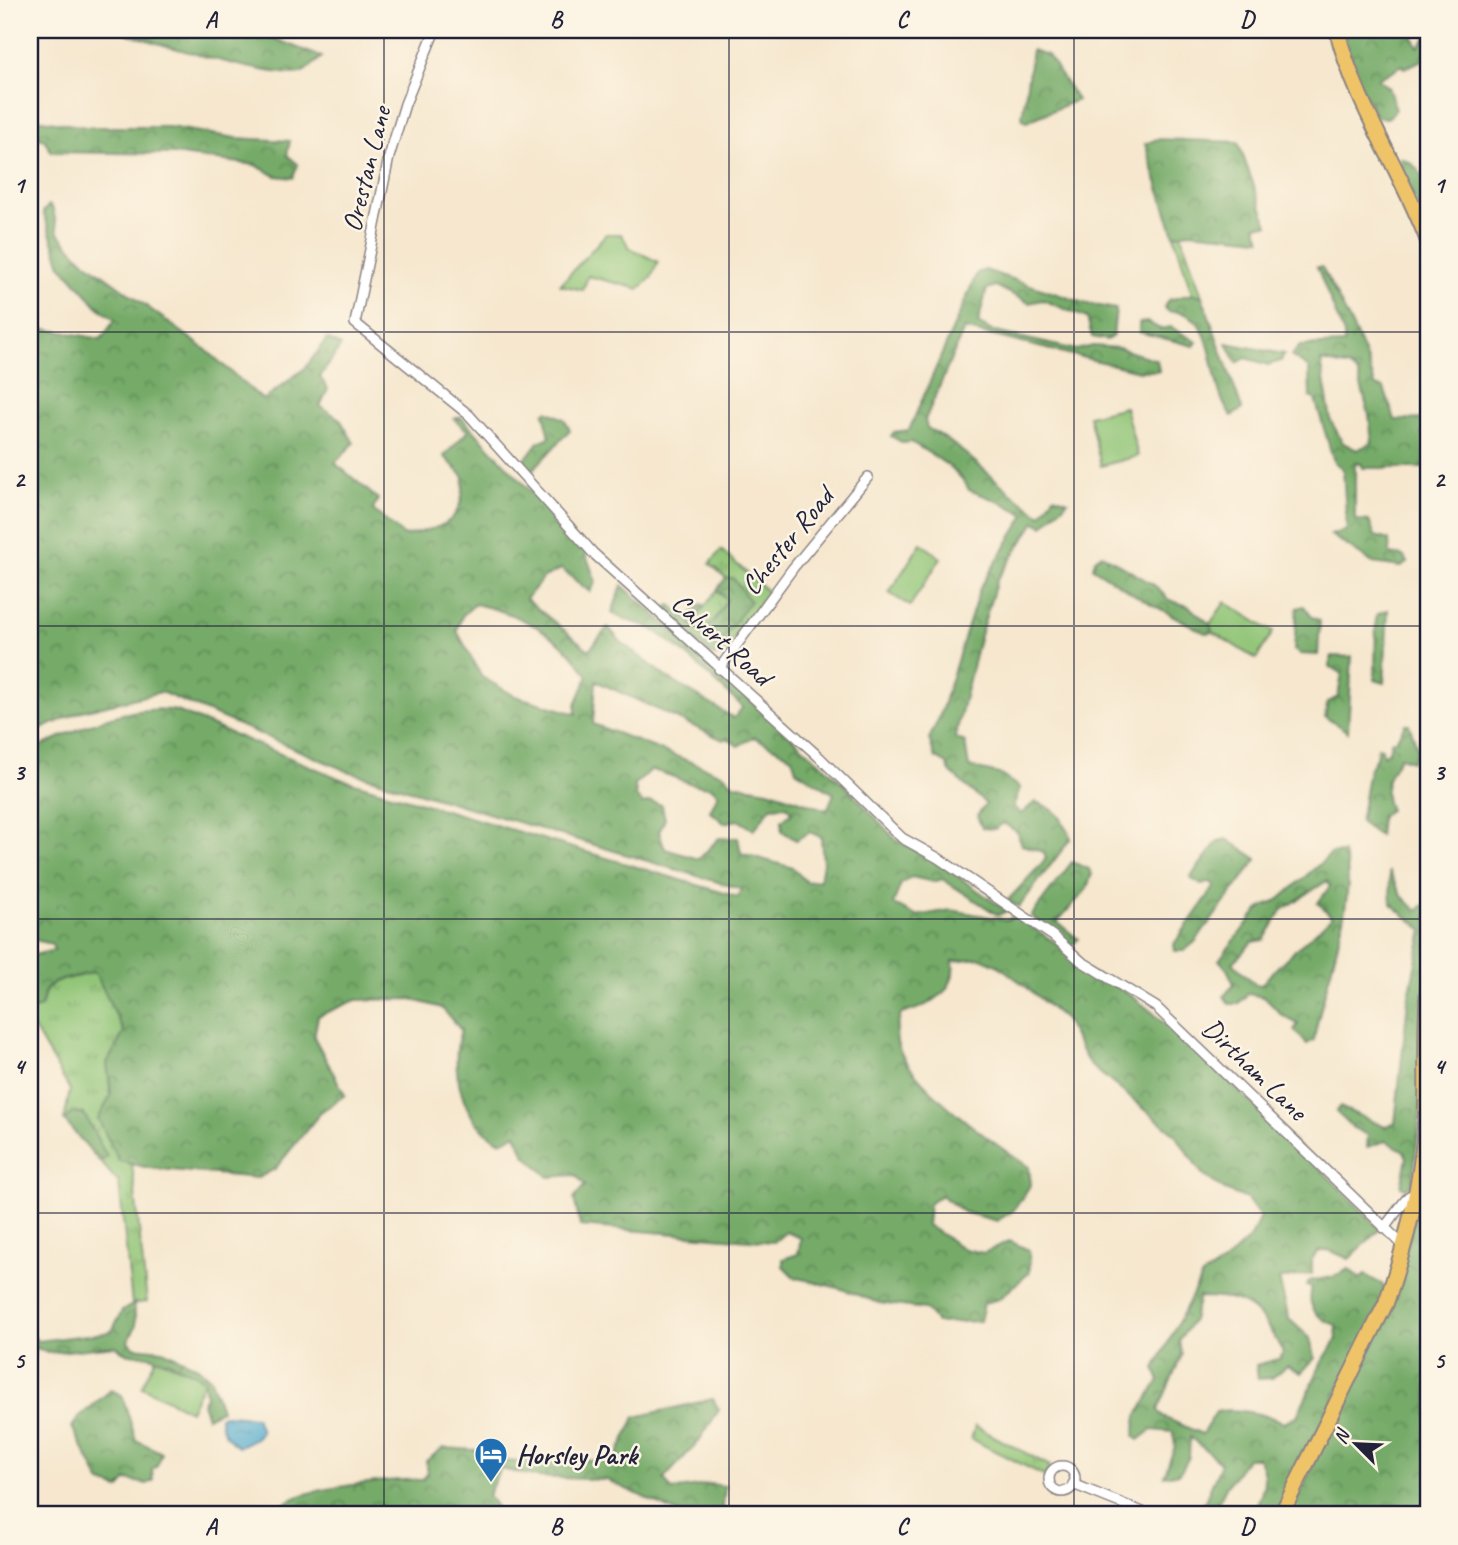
<svg xmlns="http://www.w3.org/2000/svg" width="1458" height="1545" viewBox="0 0 1458 1545" font-family="Caveat,sans-serif">
  <defs>
    <pattern id="grass-tufts" width="24" height="20" patternUnits="userSpaceOnUse" patternTransform="scale(1.75)"><rect width="24" height="20" fill="#91c577"/><path d="M3 7l-1-3M5 7V3M7 7l1-3M15 17l-1-3M17 17v-4M19 17l1-3" fill="none" stroke="#76a063"/></pattern>
    <pattern id="forest-crowns" width="20" height="18" patternUnits="userSpaceOnUse" patternTransform="scale(1.75)"><rect width="20" height="18" fill="#74aa68"/><path d="M2 6a3 3 0 1 1 6 0M12 15a3 3 0 1 1 6 0" fill="none" stroke="#5f8a57"/></pattern>
    <pattern id="water-ripples" width="26" height="14" patternUnits="userSpaceOnUse" patternTransform="scale(1.75)"><rect width="26" height="14" fill="#52abcf"/><path d="M2 4q2-2 4 0t4 0M15 11q2-2 4 0t4 0" fill="none" stroke="#448ba9"/></pattern>
  </defs>
  <rect width="100%" height="100%" fill="#fcf5e5"/>
  <filter id="ink" filterUnits="userSpaceOnUse"><feTurbulence type="fractalNoise" baseFrequency=".0143" numOctaves="2"/><feDisplacementMap in="SourceGraphic" scale="14" xChannelSelector="R" yChannelSelector="G"/><feConvolveMatrix kernelMatrix="1 2 1 2 8 2 1 2 1" color-interpolation-filters="sRGB"/></filter>
  <filter id="wash" filterUnits="userSpaceOnUse"><feTurbulence type="fractalNoise" baseFrequency=".00686" numOctaves="4" result="noise"/><feDisplacementMap in="SourceGraphic" scale="28" xChannelSelector="R" yChannelSelector="G"/><feGaussianBlur stdDeviation="1.57" result="paint"/><feColorMatrix in="noise" values="0 0 0 0 0 0 0 0 0 0 0 0 0 0 0 0 0 1.4 0 .05"/><feComposite in="paint" operator="in"/></filter>
  <g filter="url(#wash)">
    <rect width="100%" height="100%" fill="#f6e7ce"/>
    <g fill="url(#grass-tufts)" stroke="#5a7459" stroke-width="2">
      <polygon points="1181,234 1202,296 1192,294 1174,235"/>
      <polygon points="721,550 768,592 722,655 713,656 685,633 726,578 710,564"/>
      <polygon points="95,972 125,1032 107,1063 119,1161 132,1164 147,1302 132,1304 119,1183 64,1120 70,1090 30,1022 30,1010 41,1007 45,991 54,982"/>
      <polygon points="975,1426 1050,1466 1045,1476 971,1439"/>
    </g>
    <g fill="url(#forest-crowns)" stroke="#4b6652" stroke-width="2" fill-rule="evenodd">
      <path d="M116 30H252L322 57C316 62 308 71 300 73 271 79 149 41 116 30Z"/>
      <path d="M1342 30H1404L1412 34 1418 47 1428 35V58L1404 68 1403 65 1378 79 1388 87 1396 109C1390 118 1386 120 1376 117L1358 82Z"/>
      <polygon points="1032,50 1048,55 1077,100 1026,122 1022,118"/>
      <polygon points="30,118 86,127 169,127 236,138 290,141 287,155 298,164 293,178 276,176 255,165 173,154 51,152 45,140 34,137"/>
      <polygon points="1157,139 1238,142 1268,225 1256,225 1261,239 1189,232 1174,235 1145,144"/>
      <path d="M1400 158C1432 167 1428 206 1428 232L1399 163Z"/>
      <path d="M49 205 53 209 58 233 82 259 205 349 263 400 305 368 327 339 341 346 320 377 328 389 320 406 340 419 354 443 335 463 378 499 373 510 404 536C446 526 462 525 464 477L444 456 468 431 454 419 461 417 583 547 596 582 590 592 561 569 544 577 526 599 589 650 608 627 621 642 666 677 734 718 743 707C713 681 685 650 652 629 639 621 626 623 612 613L622 585 845 785 896 840 939 863 1007 911 998 915 942 879 934 882 911 877 901 884 893 904 916 916 951 910 1007 920 1015 916 1068 951 1076 964 1131 995 1152 1012 1290 1138 1380 1229 1349 1259 1329 1250 1318 1252 1312 1259V1274L1279 1279 1289 1319 1310 1338 1315 1358 1301 1373 1287 1366 1272 1378 1258 1379 1256 1365 1279 1359 1283 1352C1258 1309 1251 1297 1199 1297L1193 1320 1179 1341 1182 1355 1158 1410 1163 1417 1202 1434 1216 1412C1233 1407 1268 1414 1284 1423L1297 1416 1322 1362 1337 1339 1336 1325C1318 1320 1306 1307 1312 1288L1307 1286 1309 1281 1333 1277 1349 1269 1360 1279 1365 1275 1383 1285 1385 1295 1278 1515H1251C1262 1496 1270 1478 1258 1458H1247L1226 1487 1212 1515H1192L1200 1513 1221 1463 1190 1437 1189 1457 1180 1473 1164 1476 1175 1446 1173 1432 1152 1430 1139 1440 1134 1436 1137 1416 1159 1380 1155 1368 1202 1276 1223 1263 1251 1237 1260 1217 1247 1199 1225 1190 1203 1175 1175 1134 1089 1064 1065 1020 1024 985 999 966 981 958 953 961C958 993 927 1007 901 1014 898 1024 894 1035 898 1046 913 1087 992 1142 1029 1167L1031 1184 1014 1210 997 1221 963 1212 941 1195 929 1204 927 1225 964 1249 984 1253 1009 1241 1029 1250 1030 1272 999 1299 984 1303 980 1321 937 1323 925 1309 879 1303 842 1289 794 1277 783 1266V1259L798 1254 801 1238 786 1232 774 1242 580 1226 574 1198 585 1185 576 1175 549 1177 525 1155 516 1134 501 1142C462 1123 449 1070 461 1030L442 1008 410 999 356 1000 318 1016 314 1037 345 1095 321 1112 275 1169 258 1178 149 1168 119 1161 98 1119 111 1095 107 1063 124 1032 95 972 54 982 45 991 41 1007 30 1010V956L54 950 52 944 30 939V751C77 730 125 703 177 711L341 779 738 897 741 889 347 771 161 692 82 711 30 734V336L35 327 101 339 115 320 97 306 61 265 43 212ZM475 604C520 614 563 635 588 676L576 704V714L515 696 482 677 457 631 462 616ZM596 681 723 740 727 738 738 746 754 737 792 757 796 770 834 794 827 810 768 790 733 784 725 775 593 724ZM651 770C673 774 689 787 711 787L718 794 710 811 724 823 738 820 754 830 771 807 787 806 792 812 782 820V831L796 840 810 832 821 837 823 863 820 880 806 882 793 868 741 853 738 838H719L699 859 665 849 659 832 665 819 662 805 651 802 643 804 636 796 635 785Z"/>
      <path d="M1317 267H1322C1340 303 1366 348 1375 386L1384 388 1395 420 1428 419V468H1362V464H1355V520L1369 521 1375 536 1389 540 1390 554 1403 556 1408 562 1401 567 1373 563 1331 535 1347 530 1343 469 1334 462 1315 399 1310 397 1309 368 1291 356 1300 346 1344 344V335ZM1321 361 1350 367 1358 374 1369 415 1372 443 1357 450 1343 443 1331 421Z"/>
      <path d="M985 270 1084 303 1116 309 1113 336 1107 340 1092 337 1087 318 1043 300 1029 303 996 286 987 289 978 323 992 331 1076 350 1093 346 1119 348 1157 360 1159 371H1139L964 329 925 420 927 428C965 446 1002 491 1041 515L1054 496 1068 501 1043 526 1035 522 997 580 978 642 955 738 965 742 969 767 999 774 1020 788 1013 807 1021 814 1035 802C1057 808 1062 818 1071 838L1019 907 1007 901 1046 859 1044 852 1022 845 1017 832 1003 823 995 829 982 828 977 816 986 804 950 772 947 764 935 757 929 739 939 718 980 588 1025 515C1006 503 989 498 969 490 958 467 931 455 911 442L903 443 891 436 894 432 909 430 977 273Z"/>
      <path d="M1192 294 1202 296 1242 409 1232 416C1205 389 1222 308 1169 312L1164 307 1168 300Z"/>
      <polygon points="1147,322 1160,329 1171,327 1197,342 1194,346 1139,332 1139,323"/>
      <polygon points="1227,343 1284,354 1281,361 1268,365 1246,358 1237,363"/>
      <polygon points="547,411 564,419 570,430 528,475 520,466 538,442 550,437 544,413"/>
      <polygon points="1102,554 1154,585 1169,600 1188,606 1210,624 1213,632 1205,633 1138,597 1093,568 1095,559"/>
      <polygon points="726,578 733,578 750,601 724,638 722,655 713,656 665,615 665,608 671,605 687,619 701,604 705,605 690,625 702,631 713,622 727,600 717,590"/>
      <polygon points="1304,606 1312,617 1320,621 1318,655 1300,654 1294,650 1297,608"/>
      <polygon points="1388,610 1384,683 1375,680 1376,615"/>
      <polygon points="1332,656 1352,657 1348,732 1325,717 1327,703 1338,697 1342,673 1329,666"/>
      <path d="M1405 724H1409L1418 750 1412 761 1400 757C1389 774 1380 790 1390 810L1381 816 1379 836 1360 822 1369 769 1376 758 1378 747 1382 748 1383 755 1389 751 1391 742 1397 739Z"/>
      <polygon points="1227,839 1257,859 1195,942 1184,951 1175,951 1174,944 1215,886 1210,882 1202,885 1190,878 1218,841"/>
      <path d="M1332 853H1343C1362 889 1320 996 1314 1040L1307 1044 1294 1030 1298 1024 1283 1016 1264 997 1248 994 1238 1004H1229L1224 996 1234 984 1227 969 1219 960 1259 909 1280 899ZM1327 881 1330 886 1318 903 1332 917C1308 940 1283 958 1261 985L1255 984 1233 963 1252 942 1264 940 1282 910Z"/>
      <polygon points="1072,862 1089,869 1092,874 1086,890 1057,922 1078,939 1072,946 1031,916"/>
      <polygon points="1389,871 1401,895 1416,910 1428,903 1421,1105 1413,1180 1407,1189 1401,1186 1407,1158 1404,1151 1386,1141 1367,1147 1368,1135 1353,1128 1336,1112 1340,1107 1385,1127 1395,1123 1408,1000 1423,930 1391,904"/>
      <polygon points="74,1112 84,1114 107,1157 100,1162 64,1120"/>
      <polygon points="1425,1177 1428,1177 1424,1196 1428,1205 1428,1515 1289,1515 1401,1284 1403,1278 1400,1272"/>
      <path d="M134 1304 136 1326 128 1341 133 1347 163 1350 198 1367 211 1379 221 1410 207 1417 202 1403 206 1396 204 1381C189 1370 171 1362 153 1357 138 1353 128 1358 116 1346L47 1353 36 1347 34 1356H30V1330L37 1341 104 1333 112 1331 122 1311Z"/>
      <polygon points="111,1390 122,1395 136,1440 162,1453 157,1466 152,1470 153,1481 147,1484 127,1480 119,1489 101,1483 72,1427 79,1417"/>
      <path d="M713 1399 719 1410 699 1441 664 1479 672 1490 711 1484 725 1486 723 1507 727 1515H682L607 1480 539 1477 500 1469 488 1495 501 1515H276C280 1511 283 1505 287 1502 306 1488 397 1478 422 1480L428 1473 426 1461 443 1448 476 1450 482 1459 521 1462 528 1455 592 1461 617 1456 635 1417Z"/>
    </g>
    <g fill="#91c577" stroke="#5a7459" stroke-width="2">
      <polygon points="606,234 621,234 630,248 658,262 651,278 639,289 588,276 583,290 560,285"/>
      <polygon points="1125,407 1138,456 1101,466 1089,416"/>
      <polygon points="921,543 941,558 910,606 889,593"/>
      <polygon points="1225,602 1273,632 1256,659 1213,632 1210,624"/>
      <polygon points="156,1358 193,1373 204,1381 190,1411 142,1387"/>
    </g>
    <path fill="url(#water-ripples)" stroke="#3a6685" stroke-width="2" d="M226 1415 256 1417 261 1431 256 1438 238 1447C228 1440 219 1428 220 1416Z"/>
  </g>
  <g filter="url(#ink)">
    <g fill="none" stroke-linecap="round" stroke-linejoin="round">
      <defs>
        <g id="minor">
          <polyline points="435,30 405,104 389,157 355,323 469,415 593,553 818,756 902,838 938,858 1053,936 1081,961 1156,1007 1403,1245"/>
          <polyline points="719,669 793,568 868,477"/>
          <polyline points="1384,1228 1408,1197 1415,1193"/>
          <circle cx="1062" cy="1479" r="13"/>
          <polyline points="1073,1484 1150,1515"/>
        </g>
        <g id="primary">
          <path d="M1337 30C1355 104 1401 170 1428 241"/>
          <path d="M1281 1515 1386 1303C1407 1242 1423 1177 1426 1113 1427 1071 1425 1030 1428 989"/>
        </g>
      </defs>
      <use href="#minor" stroke="#8c8484" stroke-width="12"/>
      <use href="#primary" stroke="#8c8484" stroke-width="18"/>
      <use href="#minor" stroke="#fff" stroke-width="9"/>
      <use href="#primary" stroke="#efc469" stroke-width="14"/>
    </g>
  </g>
  <path fill="none" stroke="#22223b" stroke-width="2" stroke-opacity="0.55" d="M384 30V1515M729 30V1515M1074 30V1515M30 332H1428M30 626H1428M30 919H1428M30 1213H1428"/>
  <defs>
    <symbol id="hotel-pin" viewBox="-11 -11 22 30"><path d="M0 17L-7.5 6A9.5 9.5 0 1 1 7.5 6Z" fill="#1f6fb2" stroke="#fcf5e5"/><path d="M-6-4.5h1.5V1H6V5H4.5V3h-9V5H-6ZM-4 0a1.8 1.8 0 1 1 3.6 0ZM.5 0V-2.5h3Q6-2.5 6 0Z" fill="#fff"/></symbol>
  </defs>
  <g fill-rule="evenodd">
    <use href="#hotel-pin" x="472" y="1435" width="38" height="52"/>
  </g>
  <g text-anchor="middle" dominant-baseline="central" stroke-width="5" stroke-linejoin="round" paint-order="stroke">
    <g font-size="28" fill="#22223b" stroke="#fcf5e5">
      <text transform="translate(366 169) rotate(-76)">Orestan Lane</text>
      <text transform="translate(787 541) rotate(-51)">Chester Road</text>
      <text transform="translate(722 639) rotate(42)">Calvert Road</text>
      <text transform="translate(1255 1069) rotate(44)">Dirtham Lane</text>
    </g>
    <g font-size="28" font-weight="bold" fill="#22223b" stroke="#fcf5e5" text-anchor="start">
      <text x="516" y="1454">Horsley Park</text>
    </g>
  </g>
  <rect width="1458" height="1545" fill="none" stroke="#fcf5e5" stroke-width="77"/>
  <g transform="translate(1356 1444) rotate(294)" stroke="#fcf5e5" stroke-width="5" paint-order="stroke">
  <path d="M0-5L12 26L0 18L-12 26Z" fill="#22223b"/>
  <text y="-10" font-size="19" font-weight="bold" text-anchor="middle" fill="#22223b">N</text>
  </g>
  <rect x="38" y="38" width="1382" height="1468" fill="none" stroke="#22223b" stroke-width="2.5"/>
  <g font-size="23" text-anchor="middle" font-weight="bold" fill="#22223b">
    <text x="211" y="27">A</text>
    <text x="556" y="27">B</text>
    <text x="902" y="27">C</text>
    <text x="1247" y="27">D</text>
    <text x="19" y="193">1</text>
    <text x="1439" y="193">1</text>
    <text x="19" y="487">2</text>
    <text x="1439" y="487">2</text>
    <text x="19" y="780">3</text>
    <text x="1439" y="780">3</text>
    <text x="19" y="1074">4</text>
    <text x="1439" y="1074">4</text>
    <text x="19" y="1368">5</text>
    <text x="1439" y="1368">5</text>
    <text x="211" y="1534">A</text>
    <text x="556" y="1534">B</text>
    <text x="902" y="1534">C</text>
    <text x="1247" y="1534">D</text>
  </g>
</svg>
